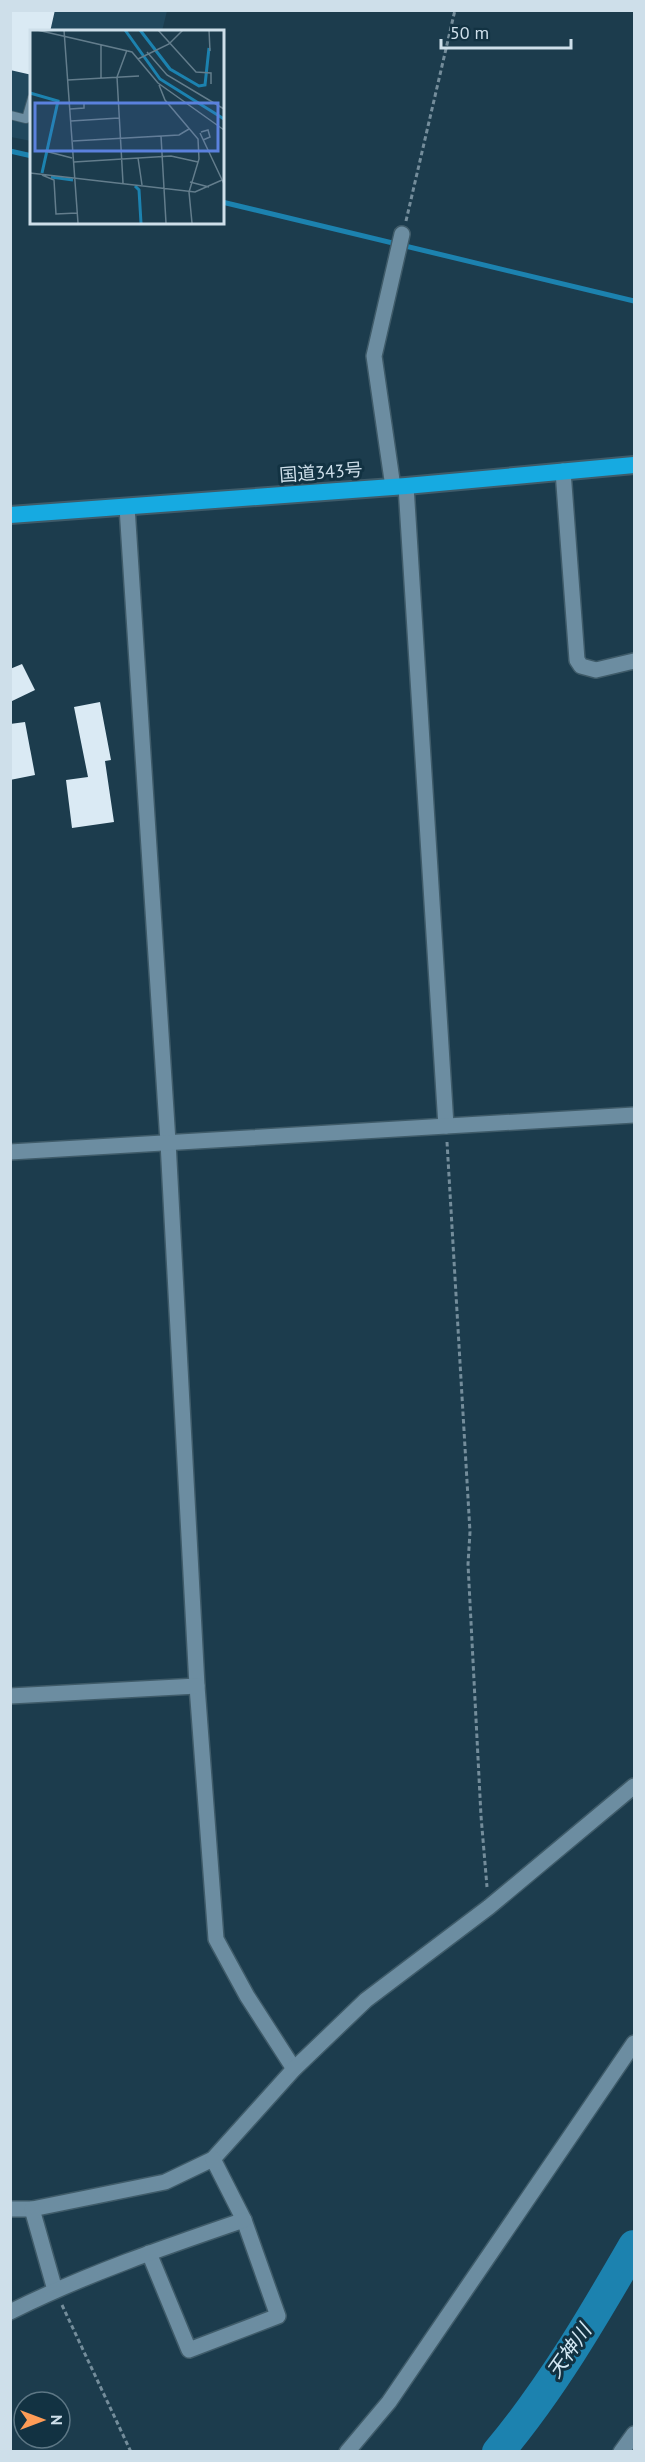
<svg xmlns="http://www.w3.org/2000/svg" width="645" height="2462" viewBox="0 0 645 2462" font-family="'PT Sans','Noto Sans JP',sans-serif">
  <rect width="100%" height="100%" fill="#1c3c4d"/>
  <polygon fill="#21485d" points="11,11 167,11 162,31 32,32 31,141 11,137"/>
  <g fill="none" stroke-linecap="round" stroke-linejoin="round">
    <g stroke="#1c82af" stroke-width="5">
      <polyline points="10,151 32,156"/>
      <polyline points="222,202 634,301"/>
    </g>
    <path stroke="#1c82af" stroke-width="32" d="M498 2452C551 2389 593 2317 634 2246"/>
  </g>
  <g fill="#daeaf4">
    <polygon points="10,10 55,10 50,32 32,32 32,75 10,70"/>
    <polygon points="22,664 35,690 10,702 10,669"/>
    <polygon points="100,702 111,760 105,761 114,822 72,828 66,780 88,777 74,707"/>
    <polygon points="25,722 35,775 10,780 10,724"/>
  </g>
  <g fill="none" stroke-linecap="round" stroke-linejoin="round">
    <defs>
      <polyline id="service" points="10,115 26,119 32,98"/>
      <g id="minor">
        <polyline points="563,471 577,660 581,666 596,670 634,661"/>
        <polyline points="406,486 446,1126"/>
        <polyline points="393,487 374,356 402,234"/>
        <polyline points="127,507 168,1142 197,1686 216,1939 247,1996 294,2069"/>
        <polyline points="10,1152 634,1115"/>
        <polyline points="10,1696 197,1686"/>
        <polyline points="10,2209 32,2209 165,2182 213,2159 294,2069 366,2000 489,1907 634,1786"/>
        <polyline points="32,2209 55,2290"/>
        <polyline points="149,2253 189,2350 278,2316 244,2220 213,2159"/>
        <path d="M10 2312C86 2274 165 2247 244 2220"/>
        <polyline points="347,2452 389,2402 634,2043"/>
        <polyline points="621,2452 634,2434"/>
      </g>
      <polyline id="trunk" points="10,515 406,486 634,465"/>
    </defs>
    <use href="#service" stroke="#3f5b69" stroke-width="10"/>
    <use href="#minor" stroke="#3f5b69" stroke-width="18"/>
    <use href="#trunk" stroke="#3f5b69" stroke-width="20"/>
    <g stroke="#748d9b" stroke-width="3" stroke-dasharray="4.5 3" stroke-linecap="butt">
      <polyline points="406,221 455,10"/>
      <polyline points="447,1142 470,1532 468,1564 481,1816 487,1887"/>
      <polyline points="62,2305 131,2452"/>
    </g>
    <use href="#service" stroke="#6c8da1" stroke-width="8"/>
    <use href="#minor" stroke="#6c8da1" stroke-width="15"/>
    <use href="#trunk" stroke="#16aae1" stroke-width="16"/>
  </g>
  <g text-anchor="middle" dominant-baseline="central" stroke-width="6" stroke-linejoin="round" paint-order="stroke">
    <g font-size="18" fill="#cedfea" stroke="#123242">
      <text transform="translate(321 472) rotate(-4)">国道343号</text>
    </g>
    <g font-size="20" font-style="italic" fill="#d3e8f4" stroke="#123242">
      <text transform="translate(569 2351) rotate(-55)">天神川</text>
    </g>
  </g>
  <g transform="translate(30 30)">
    <rect width="194" height="194" fill="#1c3c4d"/>
    <path fill="none" stroke="#1c82af" stroke-width="3" d="M95 0 130 49 194 89M110 0 140 39 169 56 175 55 179 18M0 63 28 71 12 143M21 147 43 150M105 156 109 160 111 193"/>
    <path fill="none" stroke="#637d8c" stroke-width="1.5" d="M7 0 102 22 128 53 194 100M34 0 48 193M128 0 166 42 181 43V54M179 0 180 21M117 22 137 45 194 79M108 29 139 14 153 0M71 48V15M38 50 109 46M129 55 135 70 168 109 169 129 159 162 162 193M40 79 54 78V73M41 91 89 88M171 102 178 100 180 107 173 110M170 103 194 154M131 106 136 193M43 111 149 105 159 99M15 121 42 128M108 128 112 155M44 132 141 126 168 132M0 143 165 162 192 150M12 145 24 150 26 184 47 183M160 152 179 157M93 153 87 47 97 20"/>
    <path fill="#5b81de" fill-opacity="0.15" stroke="#5b81de" stroke-width="3" d="M5 73H188V121H5Z"/>
    <rect width="194" height="194" fill="none" stroke="#cedfea" stroke-width="3"/>
  </g>
  <rect width="645" height="2462" fill="none" stroke="#cedfea" stroke-width="24"/>
  <g transform="translate(42 2420) rotate(90)"><circle r="28" fill="#123242" stroke="#5d7785" stroke-width="1.5"/>
  <path d="M0-4.5L10 22L0 15L-10 22Z" fill="#fe9c57"/>
  <text y="-9" font-size="16" font-weight="bold" text-anchor="middle" fill="#cedfea">N</text>
  </g>
  <path d="M441 39v9h130v-9" fill="none" stroke="#cedfea" stroke-width="3"/>
  <text x="450" y="39" font-size="18" fill="#cedfea" stroke="#123242" stroke-width="4.5" paint-order="stroke">50 m</text>
</svg>
